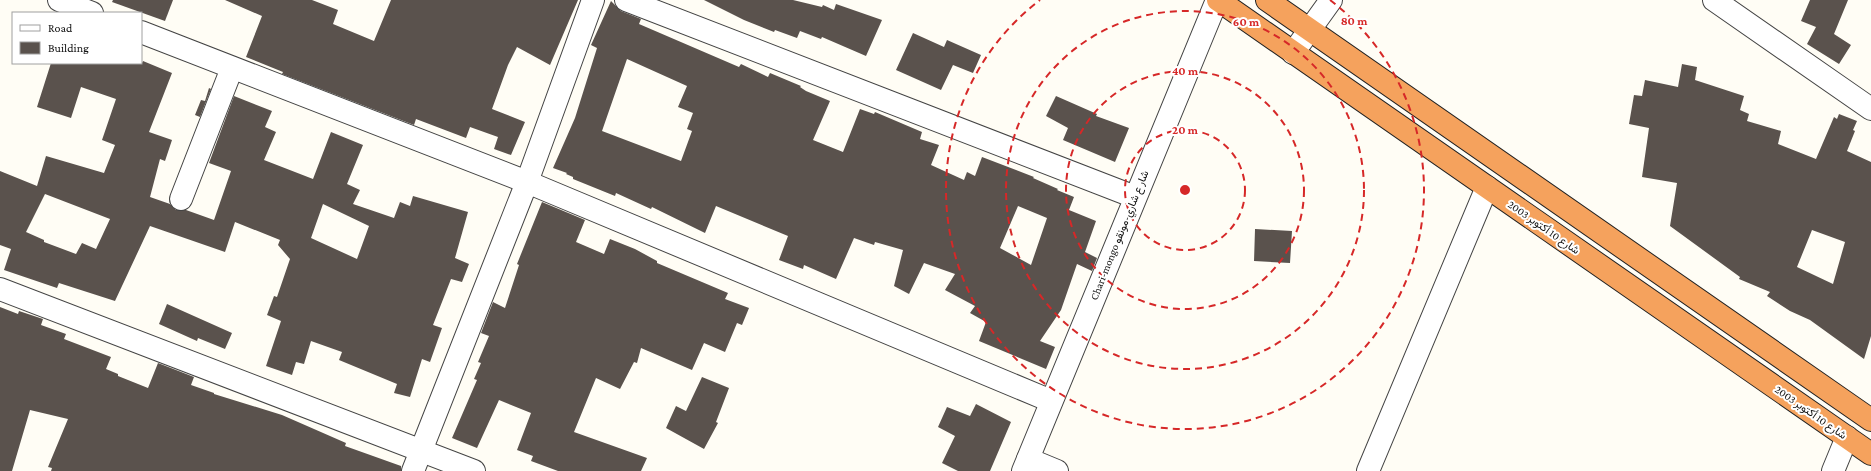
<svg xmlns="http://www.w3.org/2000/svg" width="1871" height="471" viewBox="0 0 1871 471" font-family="'Crimson Pro',Vazirmatn,serif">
  <rect width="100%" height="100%" fill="#fffdf5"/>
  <g fill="#5a524d" fill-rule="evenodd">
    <polygon points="113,0 173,0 165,21 112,2"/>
    <polygon points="225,0 312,0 338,10 333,24 374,41 391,0 578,0 550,65 517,47 508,65 492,109 525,122 511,155 494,149 498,137 470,127 466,138 416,119 414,125 282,74 283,72 246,57 262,16"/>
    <polygon points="704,0 793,0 822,7 823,5 834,10 836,4 882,20 866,56 822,37 821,39 800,31 797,38 775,30 774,32 744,20"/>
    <polygon points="1810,0 1848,0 1834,34 1851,45 1839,64 1807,44 1816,27 1801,21"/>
    <path d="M611 1 621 11 641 19 639 24 739 67 741 64 768 77 770 73 801 86 800 87 806 91 830 101 813 140 843 152 860 109 874 114 875 112 922 132 920 139 939 145 931 165 964 180 967 172 975 176 982 157 1034 177 1033 178 1058 189 1057 190 1074 197 1069 210 1096 221 1085 252 1097 258 1092 271 1077 264 1061 310 1040 341 1055 347 1046 369 979 341 986 322 970 313 975 306 945 290 955 274 924 263 909 294 894 286 903 250 875 242 874 245 854 238 836 279 804 265 803 269 779 260 788 236 716 206 705 233 652 207 651 209 616 193 615 196 573 179V177L566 174 567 173 553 168 575 118 597 48 591 45ZM627 59 687 86 678 107 693 113 687 129 692 131 681 161 602 131ZM1018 206 1047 218 1031 265 1000 248Z"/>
    <polygon points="913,33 944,47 947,40 981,55 973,73 953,65 941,90 896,70"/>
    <path d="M143 61 172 73 149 132 172 140 165 161 160 159 150 197 170 204 176 210H186L214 220 231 171 209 163 234 96 272 111 265 127 276 132 264 160 313 179 331 132 363 145 347 184 360 190 353 204 394 218 400 202 410 206 413 196 468 212 455 258 469 264 462 282 451 279 433 325 442 328 430 362 422 359 410 397 394 393 397 384 339 360 342 352 311 341 304 364 296 362 292 375 266 366 281 321 267 315 274 296 277 297 290 259 278 245 280 240 235 222 225 252 150 226 115 301 59 283 57 288 4 270 11 249 0 245V171L37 186 46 156 104 173 115 145 102 140 116 99 81 87 71 118 37 107 51 63H142ZM45 194 110 219 96 249 82 243 76 254 44 242V240L26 232ZM323 204 369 226 357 259 311 238Z"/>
    <path d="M1682 64 1697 67 1695 80 1744 96 1740 110 1749 114 1747 121 1781 131 1778 144 1816 159 1834 117 1837 119 1839 114 1857 121 1853 130 1855 131 1847 151 1871 162V336L1864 359 1810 320 1790 311 1767 296 1770 292 1739 279 1740 277 1670 226 1677 183 1642 177 1649 128 1629 124 1634 95 1642 96 1645 80 1678 87ZM1812 230 1845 242 1833 284 1797 267Z"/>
    <polygon points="209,88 211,89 200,117 195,115 201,100 205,101"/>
    <polygon points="1056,96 1097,114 1096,116 1129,128 1115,162 1063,140 1068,128 1046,116"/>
    <polygon points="542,202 585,220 576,242 604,254 610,239 635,249 657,261 657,263 728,293 725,299 749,308 742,325 737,323 725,352 704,343 692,370 641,348 637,363 634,362 620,389 596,378 574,432 647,458 641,471 558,471 531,461 533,456 517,450 531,413 499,400 477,448 452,438 477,380 474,379 481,363 478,362 489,336 481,333 493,302 505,308 519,265 517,264"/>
    <polygon points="1255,229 1292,231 1290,263 1254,261"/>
    <polygon points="167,304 232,333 225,349 198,338 197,341 159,324"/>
    <polygon points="0,307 18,314 19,311 43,319 41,325 66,334 64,339 111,357 106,369 118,374 118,376 148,388 158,363 194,377 191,385 214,393 214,394 282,415 346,443 345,446 401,466 401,471 51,471 52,468 48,467 68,419 30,410 12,471 0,471"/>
    <polygon points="702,377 729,388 716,422 718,423 704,449 666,428 676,406 686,411"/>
    <polygon points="976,404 1011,422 990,471 958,471 942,463 955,436 938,427 947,407 970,416"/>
  </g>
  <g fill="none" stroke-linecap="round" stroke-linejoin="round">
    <defs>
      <g id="minor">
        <polyline points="59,0 92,13"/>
        <polyline points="626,0 1135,197"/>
        <polyline points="1714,0 1871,109"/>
        <polyline points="141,32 527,182 1051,401"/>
        <polyline points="1293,53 1331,0"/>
        <polyline points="181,199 232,68"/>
        <polyline points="0,289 474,471"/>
        <polyline points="1028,459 1057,471"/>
        <polyline points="413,471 527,182 593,0"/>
        <polyline points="1023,471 1217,0"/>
        <polyline points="1368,471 1487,187"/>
        <polyline points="1833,471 1847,437"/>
      </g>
      <g id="highway">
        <polyline points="1218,0 1871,454"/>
        <polyline points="1267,0 1871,420"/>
      </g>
    </defs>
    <use href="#minor" stroke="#444" stroke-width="24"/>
    <use href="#highway" stroke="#222" stroke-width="24"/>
    <use href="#minor" stroke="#fff" stroke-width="22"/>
    <use href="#highway" stroke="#f5a25d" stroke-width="22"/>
  </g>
  <g fill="none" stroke="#d62828" stroke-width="2" stroke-dasharray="7 5">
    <circle cx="1185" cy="190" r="60"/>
    <circle cx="1185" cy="190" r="119"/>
    <circle cx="1185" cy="190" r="179"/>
    <path d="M1330 0A239 239 0 1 1 1040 0"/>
  </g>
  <g text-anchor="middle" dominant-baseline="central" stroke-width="4" stroke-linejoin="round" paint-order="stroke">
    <g font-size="11" fill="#111" stroke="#fff">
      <text transform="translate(1544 227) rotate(35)">شارع 10 أكتوبر 2003</text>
      <text transform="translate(1119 235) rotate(-68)">Chari-mongo شار ع شاري-مونقو</text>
      <text transform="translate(1811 412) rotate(35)">شارع 10 أكتوبر 2003</text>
    </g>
  </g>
  <circle cx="1185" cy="190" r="6" fill="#d62828" stroke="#fff" stroke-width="2"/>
  <g font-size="12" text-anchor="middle" font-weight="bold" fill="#d62828" stroke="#fff" stroke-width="4" stroke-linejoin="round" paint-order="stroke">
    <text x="1354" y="25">80 m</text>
    <text x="1246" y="26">60 m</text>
    <text x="1185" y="75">40 m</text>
    <text x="1185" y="134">20 m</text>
  </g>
  <rect x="12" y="12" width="130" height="52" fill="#ffffff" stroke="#a0a0a0"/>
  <rect x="20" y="25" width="20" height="6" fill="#ffffff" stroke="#a0a0a0"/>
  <text x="48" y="32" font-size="12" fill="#111111">Road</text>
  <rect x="20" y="42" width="20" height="12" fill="#5a524d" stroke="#a0a0a0"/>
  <text x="48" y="52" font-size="12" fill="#111111">Building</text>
</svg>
